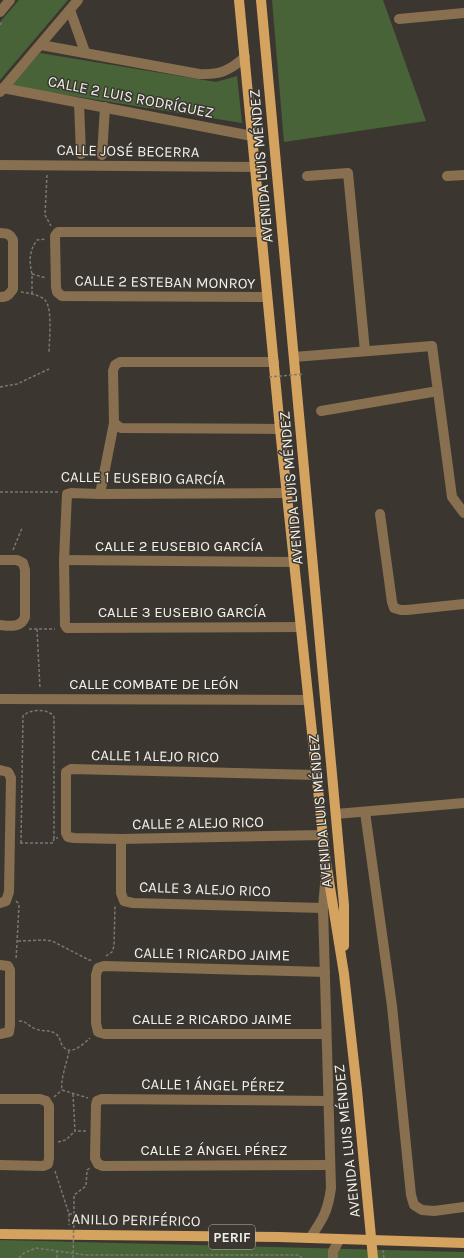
<svg xmlns="http://www.w3.org/2000/svg" width="464" height="1258" viewBox="0 0 464 1258" font-family="Karla,sans-serif">
  <rect width="100%" height="100%" fill="#3b3730"/>
  <g fill="#486338">
    <polygon points="19,0 68,0 0,80 0,22"/>
    <polygon points="272,0 383,0 426,121 284,142"/>
    <polygon points="40,53 216,82 237,76 242,123 10,86"/>
    <polygon points="0,1240 464,1252 464,1258 0,1258"/>
  </g>
  <g fill="none" stroke-linecap="round" stroke-linejoin="round">
    <g stroke="#7b7771" stroke-width="1.5" stroke-dasharray="3 2" stroke-linecap="butt">
      <polyline points="0,25 3,21"/>
      <polyline points="47,175 45,215 51,226"/>
      <path d="M32 274C29 261 29 251 37 240L46 239"/>
      <path d="M21 292C28 293 40 295 45 300 53 308 49 342 49 353"/>
      <polyline points="32,294 32,274 46,278"/>
      <polyline points="0,387 17,384 49,369"/>
      <polyline points="0,492 58,492"/>
      <polyline points="13,550 22,528"/>
      <polyline points="29,629 55,629"/>
      <polyline points="37,629 40,689"/>
      <polyline points="20,843 53,843 54,838 58,838"/>
      <path d="M21 843 23 716C29 709 49 708 54 717V838"/>
      <polyline points="16,901 18,903 19,906 16,960"/>
      <polyline points="18,941 45,940 52,941 89,960 93,960"/>
      <polyline points="106,956 112,952 114,946 115,906"/>
      <path d="M19 1021C27 1021 29 1027 36 1029 42 1032 50 1029 56 1034 60 1037 60 1041 62 1045 70 1058 83 1044 90 1038"/>
      <path d="M69 1051C67 1062 60 1081 62 1090L88 1098"/>
      <polyline points="73,1094 75,1131 87,1131"/>
      <polyline points="54,1097 62,1090"/>
      <polyline points="58,1142 66,1140 75,1131"/>
      <polyline points="55,1171 69,1214 69,1225"/>
      <polyline points="69,1214 74,1214 74,1195 86,1186 87,1170 90,1168"/>
      <polyline points="383,1250 384,1258"/>
      <polyline points="19,1258 24,1253 36,1248 86,1255 298,1255 302,1258"/>
      <polyline points="57,1258 57,1251"/>
    </g>
    <g stroke="#876f4f" stroke-width="10">
      <polyline points="70,10 85,52"/>
      <polyline points="0,12 10,0"/>
      <polyline points="399,19 464,13"/>
      <path d="M41 45 199 74C220 75 229 71 245 57"/>
      <polyline points="3,88 252,136"/>
      <polyline points="0,92 78,0"/>
      <polyline points="79,103 81,154"/>
      <polyline points="102,155 105,107"/>
      <polyline points="0,165 256,167"/>
      <polyline points="307,176 348,173 365,351"/>
      <polyline points="447,176 464,175"/>
      <polyline points="261,232 58,232 55,236 56,287 57,292 62,296 267,297"/>
      <path d="M0 233C7 233 10 234 13 240V289C9 295 7 297 0 297"/>
      <polyline points="294,357 432,346 452,497 464,513"/>
      <polyline points="321,411 438,391"/>
      <polyline points="114,423 121,428 280,429"/>
      <polyline points="287,493 100,494 71,493 67,494 64,560 65,625 67,628 301,627"/>
      <polyline points="100,494 114,423 113,371 115,365 120,362 274,362"/>
      <polyline points="380,514 392,602 394,608 401,610 407,610 464,604"/>
      <path d="M0 560H17L23 563 25 570V617C21 628 10 626 0 625"/>
      <polyline points="64,560 294,562"/>
      <polyline points="0,699 308,700"/>
      <polyline points="0,770 8,772 11,778 9,892 6,901 0,903"/>
      <polyline points="316,775 71,769 66,772 66,833 68,837 74,838 121,839 323,835"/>
      <polyline points="365,812 392,1006 411,1195 414,1205 422,1210 434,1211 464,1207"/>
      <polyline points="336,814 464,803"/>
      <polyline points="121,839 121,893 124,901 133,903 323,908"/>
      <polyline points="0,965 8,966 10,970 10,1025 9,1032 0,1034"/>
      <polyline points="325,972 104,966 98,968 96,975 96,1023 98,1032 105,1034 326,1034"/>
      <polyline points="0,1099 40,1099 46,1101 49,1106 49,1158 48,1164 43,1166 0,1165"/>
      <polyline points="328,1101 102,1099 97,1101 96,1105 95,1158 98,1164 103,1166 330,1165"/>
      <path d="M310 1238C323 1219 328 1211 331 1188L323 908 326 872"/>
      <polyline points="333,1258 333,1251 340,1239"/>
    </g>
    <g stroke="#d5a360" stroke-width="10">
      <polyline points="239,0 280,429 325,856 344,974 357,1090"/>
      <polyline points="261,0 344,905 344,946"/>
      <polyline points="0,1234 279,1237 464,1243"/>
    </g>
    <g stroke="#7b7771" stroke-width="1.5" stroke-dasharray="3 2" stroke-linecap="butt">
      <polyline points="269,377 304,374"/>
      <polyline points="73,1258 74,1214"/>
    </g>
    <polyline stroke="#d5a360" stroke-width="10" points="357,1090 373,1258"/>
  </g>
  <g text-anchor="middle" dominant-baseline="central" stroke-width="3" stroke-linejoin="round" paint-order="stroke">
    <rect fill="#3b3730" stroke="#bbb8b3" stroke-width="1" x="209" y="1225" width="46" height="24" rx="3"/>
    <g font-size="14" font-weight="bold" fill="#f2f0eb">
      <text x="232" y="1237">PERIF</text>
    </g>
    <g font-size="15" fill="#f2f0eb" stroke="#3b3730">
      <text transform="translate(131 97) rotate(11)">CALLE 2 LUIS RODRÍGUEZ</text>
      <text transform="translate(128 151) rotate(1)">CALLE JOSÉ BECERRA</text>
      <text transform="translate(261 166) rotate(-95)">AVENIDA LUIS MÉNDEZ</text>
      <text transform="translate(165 282) rotate(1)">CALLE 2 ESTEBAN MONROY</text>
      <text transform="translate(143 478) rotate(1)">CALLE 1 EUSEBIO GARCÍA</text>
      <text transform="translate(291 488) rotate(-95)">AVENIDA LUIS MÉNDEZ</text>
      <text x="179" y="546">CALLE 2 EUSEBIO GARCÍA</text>
      <text x="182" y="612">CALLE 3 EUSEBIO GARCÍA</text>
      <text x="154" y="684">CALLE COMBATE DE LEÓN</text>
      <text transform="translate(155 756) rotate(1)">CALLE 1 ALEJO RICO</text>
      <text transform="translate(320 811) rotate(-95)">AVENIDA LUIS MÉNDEZ</text>
      <text transform="translate(198 823) rotate(-1)">CALLE 2 ALEJO RICO</text>
      <text transform="translate(205 889) rotate(2)">CALLE 3 ALEJO RICO</text>
      <text transform="translate(212 954) rotate(1)">CALLE 1 RICARDO JAIME</text>
      <text x="212" y="1019">CALLE 2 RICARDO JAIME</text>
      <text transform="translate(213 1085) rotate(1)">CALLE 1 ÁNGEL PÉREZ</text>
      <text transform="translate(347 1141) rotate(-96)">AVENIDA LUIS MÉNDEZ</text>
      <text x="214" y="1150">CALLE 2 ÁNGEL PÉREZ</text>
      <text transform="translate(136 1220) rotate(1)">ANILLO PERIFÉRICO</text>
    </g>
  </g>
</svg>
